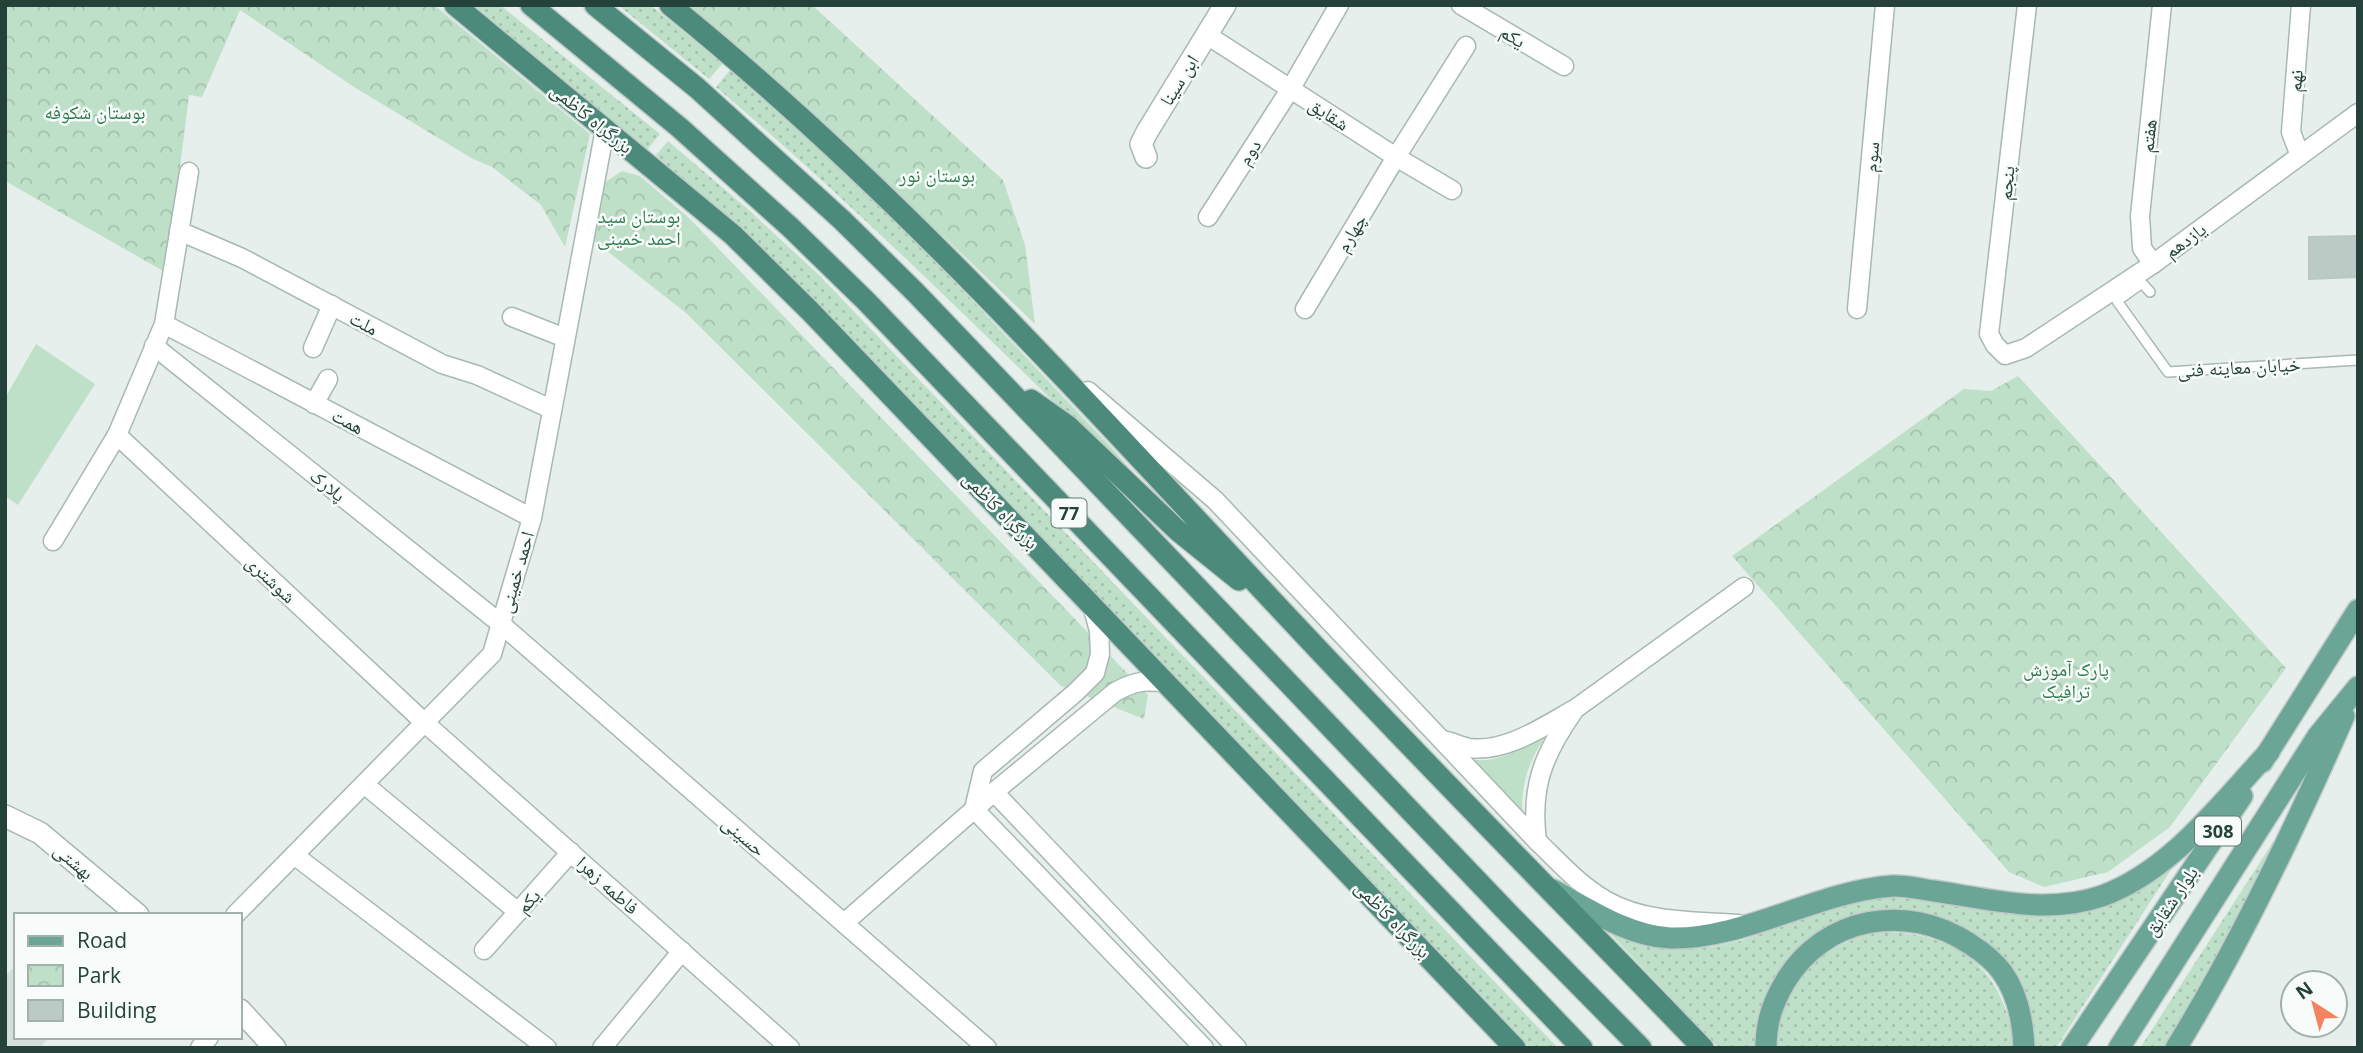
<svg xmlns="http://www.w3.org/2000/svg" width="2363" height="1053" viewBox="0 0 2363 1053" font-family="'Open Sans','Noto Naskh Arabic',sans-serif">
  <defs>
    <pattern id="grass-dots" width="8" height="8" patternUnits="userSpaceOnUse" patternTransform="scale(1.75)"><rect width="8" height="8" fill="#bfe0c8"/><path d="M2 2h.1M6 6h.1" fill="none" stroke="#a4c1ad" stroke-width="1.8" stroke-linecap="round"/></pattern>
    <pattern id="park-crowns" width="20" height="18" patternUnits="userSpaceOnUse" patternTransform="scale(1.75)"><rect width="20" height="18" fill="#bfe0c8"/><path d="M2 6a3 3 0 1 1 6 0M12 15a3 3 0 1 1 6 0" fill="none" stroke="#a4c1ad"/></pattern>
  </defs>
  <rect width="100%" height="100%" fill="#e6efeb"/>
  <polygon fill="#d4dfda" points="16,965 16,1037 49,1037 40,1048 10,1048 5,1041 5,976"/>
  <g fill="url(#grass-dots)">
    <polygon points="469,5 500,5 660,134 647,150"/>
    <polygon points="618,5 650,5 723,63 709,79"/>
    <path d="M730 70C870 184 989 320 1113 449L1130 469 1121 466 1101 448C975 325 850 201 716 87Z"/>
    <polygon points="668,141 750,211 820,276 1558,1048 1530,1048 888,376 778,265 656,155"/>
    <polygon points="2286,822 2167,1048 2140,1048"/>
    <path d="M2183 851 2056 1048H2035C2036 1031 2032 1017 2027 1001 1994 902 1862 879 1793 954 1771 978 1766 1017 1757 1048H1719L1603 926 1643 946 1682 949 1711 947 1740 941 1819 912 1874 896 1902 895 2032 915 2058 913Z"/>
    <path d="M1876 932C1955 931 2005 966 2014 1048H1775C1777 1037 1778 1025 1781 1015 1793 968 1832 944 1876 932Z"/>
  </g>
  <g fill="url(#park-crowns)">
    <polygon points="5,5 434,5 590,134 565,247 541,205 492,167 473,159 354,87 240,10 202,97 189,95 170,247 165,272 5,181"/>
    <path d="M689 5H812L1003 180 1025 245 1035 324C922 215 808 108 689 5Z"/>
    <polygon points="622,171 640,176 690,219 1148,695 1144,719 1061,686 686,313 588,236 599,186"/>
    <polygon points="2018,376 2286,668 2170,827 2108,872 2044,887 2009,872 1732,556 1964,389 1991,391"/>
  </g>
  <g fill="#bfe0c8">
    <polygon points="36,344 95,384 18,505 5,496 5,398"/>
    <path d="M1551 729C1530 756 1519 785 1523 819L1469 759C1498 765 1528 746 1551 729Z"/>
  </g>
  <polygon fill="#bbcac4" stroke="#b8c9c2" stroke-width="2" points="2358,236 2358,277 2309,279 2309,237"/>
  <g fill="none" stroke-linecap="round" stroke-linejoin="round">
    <defs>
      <polyline id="service" points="2150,292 2142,283 2117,301 2168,372 2358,360"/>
      <g id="minor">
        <polyline points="1461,5 1564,66"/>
        <polyline points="2027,5 1989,334 1995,345 2005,355 2026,348 2153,264 2358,113"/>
        <polyline points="1207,35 1396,157 1452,190"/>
        <polyline points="2300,156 2291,132 2301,5"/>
        <polyline points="1208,217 1291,88 1339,5"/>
        <polyline points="179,231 242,258 442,364 477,375 551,409"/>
        <polyline points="2153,264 2142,248 2140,216 2162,5"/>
        <polyline points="1305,309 1396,157 1466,46"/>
        <polyline points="1857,309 1885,5"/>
        <polyline points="512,317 565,338"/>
        <polyline points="164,324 532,518"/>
        <polyline points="154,346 501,624 987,1048"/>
        <polyline points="313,348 332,305"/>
        <path d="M1088 391 1215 500 1537 841C1559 862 1580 886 1607 901 1646 923 1696 921 1739 924"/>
        <polyline points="314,404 328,379"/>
        <polyline points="117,435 425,723 790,1048"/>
        <polyline points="53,541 117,435 164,324 189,172"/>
        <path d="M1443 740C1452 742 1461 746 1469 748 1506 753 1544 726 1575 709L1744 587"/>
        <polyline points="364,784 518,912"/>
        <polyline points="994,792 1237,1048"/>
        <polyline points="974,809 1204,1048"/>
        <polyline points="974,809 983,771 1076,692 1095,673 1100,654 1099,631 1092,605"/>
        <path d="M1537 841C1530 788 1543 755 1573 712"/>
        <polyline points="294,855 547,1048"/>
        <polyline points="235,915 492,654 532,518 605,129"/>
        <path d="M844 923 994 792 1115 692C1135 681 1144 680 1167 683"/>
        <polyline points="484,950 571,852"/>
        <polyline points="200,1048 209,1037"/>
        <polyline points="602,1048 682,951"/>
      </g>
      <g id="tertiary">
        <polyline points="1146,157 1141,144 1147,132 1225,5"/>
        <polyline points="5,816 40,833 138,915"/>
        <polyline points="240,1010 275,1048"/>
      </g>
      <g id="primary">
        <polyline points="2262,762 2358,610"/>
        <path d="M1553 890C1589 909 1628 936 1670 938 1743 940 1815 892 1892 886 1905 885 1920 889 1934 891 1990 899 2046 915 2102 896 2171 871 2220 804 2269 752"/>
        <path d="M1766 1048C1766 1023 1772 1004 1785 982 1824 916 1908 902 1970 944 1981 951 1994 961 2002 972 2018 994 2023 1022 2024 1048"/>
        <polyline points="2072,1048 2242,796"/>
        <polyline points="2119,1048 2318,736 2358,687"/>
        <path d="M2176 1048C2240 944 2295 828 2344 716"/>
      </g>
      <g id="trunk">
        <polyline points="455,5 733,235 810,311 1515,1048"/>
        <polyline points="531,5 680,128 790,227 866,301 1582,1048"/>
        <polyline points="595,5 697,88 842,220 916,293 1509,914 1641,1048"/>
        <path d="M670 5C900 191 1096 413 1298 628 1431 770 1568 908 1703 1048"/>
        <polyline points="1031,400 1068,426 1177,530 1239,580"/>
      </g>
    </defs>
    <use href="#service" stroke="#a8b8b2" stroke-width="12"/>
    <use href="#minor" stroke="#a8b8b2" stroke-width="21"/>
    <use href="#tertiary" stroke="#a8b8b2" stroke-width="24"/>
    <use href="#primary" stroke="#c2cac8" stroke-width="24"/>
    <use href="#trunk" stroke="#c2cac8" stroke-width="24"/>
    <use href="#service" stroke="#fff" stroke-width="9"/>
    <use href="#minor" stroke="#fff" stroke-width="18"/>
    <use href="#tertiary" stroke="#fff" stroke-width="21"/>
    <use href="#primary" stroke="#6aa596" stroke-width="21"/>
    <use href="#trunk" stroke="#4c8a7c" stroke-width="21"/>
  </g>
  <g text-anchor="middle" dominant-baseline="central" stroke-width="5" stroke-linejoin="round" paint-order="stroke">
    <g fill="#f7fbf9" stroke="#637a73" stroke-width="2">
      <rect x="1051.5" y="498.5" width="35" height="29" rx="5"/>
      <rect x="2195" y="816.5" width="46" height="29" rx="5"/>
    </g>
    <g font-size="18" font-weight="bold" fill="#24423a">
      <text x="1069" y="513">77</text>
      <text x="2218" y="831">308</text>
    </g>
    <g font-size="19" fill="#24423a" stroke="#f7fbf9">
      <text transform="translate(1513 36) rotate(31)">یکم</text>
      <text transform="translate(1179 80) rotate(-58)">ابن سینا</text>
      <text transform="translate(2295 81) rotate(-85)">نهم</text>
      <text transform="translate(1329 114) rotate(33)">شقایق</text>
      <text transform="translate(592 118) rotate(39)">بزرگراه کاظمی</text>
      <text transform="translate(2148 136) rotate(-84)">هفتم</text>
      <text transform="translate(1249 152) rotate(-57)">دوم</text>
      <text transform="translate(1871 157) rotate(-85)">سوم</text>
      <text transform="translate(2006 183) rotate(-84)">پنجم</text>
      <text transform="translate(1351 233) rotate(-59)">چهارم</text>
      <text transform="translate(2185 240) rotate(-36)">یازدهم</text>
      <text transform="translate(364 323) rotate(28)">ملت</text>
      <text transform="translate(2239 367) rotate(-3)">خیابان معاینه فنی</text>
      <text transform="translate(348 421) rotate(28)">همت</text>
      <text transform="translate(328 485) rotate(39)">پلارک</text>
      <text transform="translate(1001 510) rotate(46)">بزرگراه کاظمی</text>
      <text transform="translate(516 572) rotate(-74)">احمد خمینی</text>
      <text transform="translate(271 579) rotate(43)">شوشتری</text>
      <text transform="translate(744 836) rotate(41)">حسینی</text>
      <text transform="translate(74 861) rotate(40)">بهشتی</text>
      <text transform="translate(608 885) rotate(42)">فاطمه زهرا</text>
      <text transform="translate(528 901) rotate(-48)">یکم</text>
      <text transform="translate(2171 901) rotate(-56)">بلوار شقایق</text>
      <text transform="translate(1393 919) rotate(46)">بزرگراه کاظمی</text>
    </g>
    <g font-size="19" fill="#2d7a4b" stroke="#f7fbf9">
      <text x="95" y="112">بوستان شکوفه</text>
      <text x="937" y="175">بوستان نور</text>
      <text x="639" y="216">بوستان سید<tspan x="639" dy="22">احمد خمینی</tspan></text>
      <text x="2066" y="669">پارک آموزش<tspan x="2066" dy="22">ترافیک</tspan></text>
    </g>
  </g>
  <rect width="2363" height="1053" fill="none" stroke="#24423a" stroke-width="14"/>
  <rect x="14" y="913" width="228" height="126" fill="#f7fbf9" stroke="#a3b1ad" stroke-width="2"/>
  <rect x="28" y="936" width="35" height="10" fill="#6aa596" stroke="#a3b1ad" stroke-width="2"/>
  <text x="77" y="948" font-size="21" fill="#24423a">Road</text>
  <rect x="28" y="965" width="35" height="21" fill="url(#park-crowns)" stroke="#a3b1ad" stroke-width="2"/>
  <text x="77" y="983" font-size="21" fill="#24423a">Park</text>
  <rect x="28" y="1000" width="35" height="21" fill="#bbcac4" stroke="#a3b1ad" stroke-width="2"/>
  <text x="77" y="1018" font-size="21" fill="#24423a">Building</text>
  <g transform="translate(2314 1004) rotate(324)"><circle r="33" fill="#f7fbf9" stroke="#a3b1ad" stroke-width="2"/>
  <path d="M0-5L12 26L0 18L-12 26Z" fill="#f4845f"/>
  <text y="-10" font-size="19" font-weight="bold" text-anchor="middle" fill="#24423a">N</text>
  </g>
</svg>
